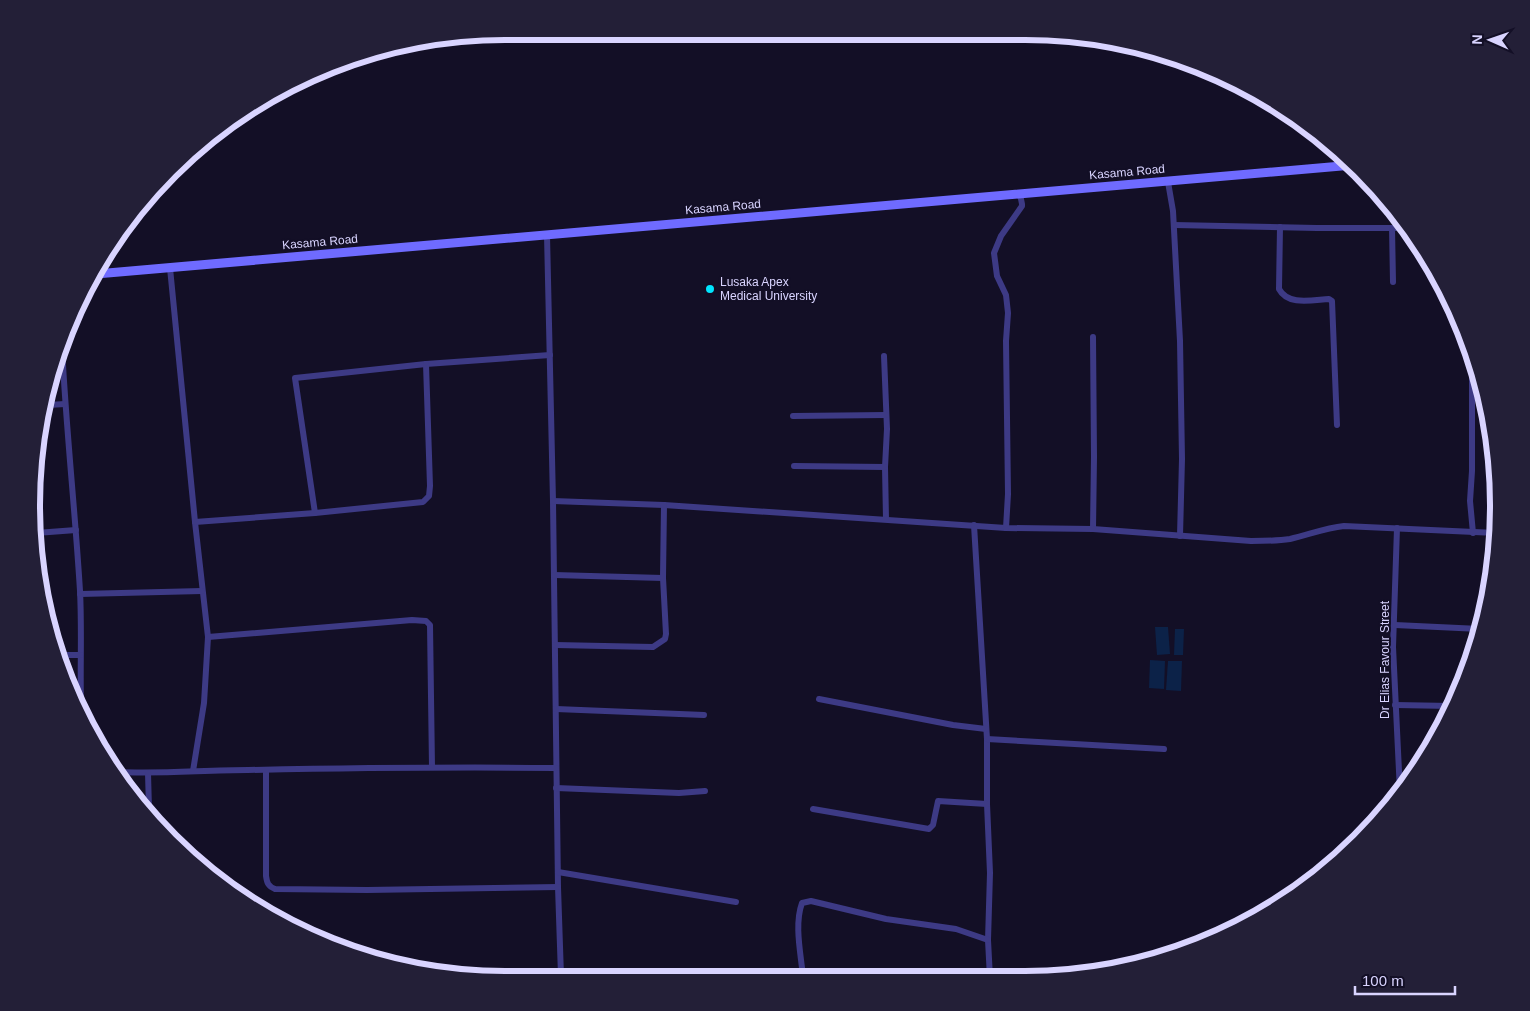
<svg xmlns="http://www.w3.org/2000/svg" width="1530" height="1011" viewBox="0 0 1530 1011" font-family="Arial,sans-serif">
  <rect width="100%" height="100%" fill="#130f26"/>
  <g fill="#0c2248">
    <polygon points="1155,627 1168,627 1170,654 1157,655"/>
    <polygon points="1175,629 1184,629 1183,655 1174,655"/>
    <polygon points="1150,660 1165,661 1164,689 1149,688"/>
    <polygon points="1168,661 1182,661 1181,691 1166,690"/>
  </g>
  <g fill="none" stroke-linecap="round" stroke-linejoin="round">
    <g stroke="#3d3a85" stroke-width="6">
      <polyline points="1168,182 1173,211 1180,341 1182,459 1180,536"/>
      <polyline points="1174,225 1317,228 1408,228"/>
      <path d="M1280 227 1279 289C1288 306 1312 300 1329 299L1332 301 1337 425"/>
      <polyline points="1392,228 1393,282"/>
      <polyline points="547,235 553,501 558,887 561,976"/>
      <polyline points="170,268 195,522 208,637 204,703 193,771"/>
      <polyline points="1093,337 1094,457 1093,529"/>
      <path d="M62 347C66 428 75 509 80 591 82 629 80 667 81 705"/>
      <polyline points="1472,355 1472,471 1470,501 1473,533"/>
      <polyline points="884,356 887,429 885,467 886,519"/>
      <polyline points="48,405 65,404"/>
      <polyline points="793,416 886,415"/>
      <polyline points="794,466 885,467"/>
      <path d="M553 501 664 505 1006 528 1093 529 1251 541C1264 541 1277 541 1290 539 1308 535 1325 528 1344 526L1496 533"/>
      <polyline points="315,513 295,378 426,364 550,355"/>
      <polyline points="195,522 315,513 423,502 429,496 430,486 426,364"/>
      <polyline points="974,525 987,739 987,804 990,873 988,940 990,978"/>
      <polyline points="1006,528 1008,494 1006,341 1008,313 1006,295 997,276 994,253 1001,236 1022,206 1022,204 1020,194"/>
      <polyline points="1397,528 1393,647 1400,792"/>
      <polyline points="36,533 76,530"/>
      <polyline points="554,575 663,578"/>
      <polyline points="80,594 202,591"/>
      <polyline points="1395,625 1480,629"/>
      <polyline points="208,637 412,620 426,621 430,625 432,767"/>
      <polyline points="555,645 653,647 665,639 666,634 663,578 664,505"/>
      <polyline points="62,655 80,655"/>
      <polyline points="819,699 953,725 986,729"/>
      <polyline points="1395,705 1452,706"/>
      <polyline points="556,709 704,715"/>
      <polyline points="987,739 1164,749"/>
      <path d="M266 770V876C267 883 268 886 275 889L367 890 558 887"/>
      <path d="M119 772C162 774 205 770 248 770 351 768 453 767 556 768"/>
      <polyline points="148,773 149,809"/>
      <polyline points="556,788 679,793 705,791"/>
      <polyline points="813,809 929,829 933,825 938,801 987,804"/>
      <polyline points="558,872 736,902"/>
      <path d="M803 977C801 954 794 925 802 903L811 901 886 919 956 929 988 940"/>
    </g>
    <polyline stroke="#6f6bff" stroke-width="9" points="96,274 1353,165"/>
  </g>
  <circle fill="#00e5ff" stroke="#130f26" stroke-width="2" cx="710" cy="289" r="5"/>
  <g text-anchor="middle" dominant-baseline="central" stroke-width="4" stroke-linejoin="round" paint-order="stroke">
    <g font-size="12" fill="#d9d4ff" stroke="#130f26">
      <text transform="translate(1127 172) rotate(-5)">Kasama Road</text>
      <text transform="translate(723 207) rotate(-5)">Kasama Road</text>
      <text transform="translate(320 242) rotate(-5)">Kasama Road</text>
      <text transform="translate(1385 660) rotate(-90)">Dr Elias Favour Street</text>
    </g>
    <g font-size="12" fill="#d9d4ff" stroke="#130f26" text-anchor="start">
      <text x="720" y="282">Lusaka Apex<tspan x="720" dy="14">Medical University</tspan></text>
    </g>
  </g>
  <path d="M0 0H1530V1011H0ZM505 40H1025A465 465 0 0 1 1490 505V506A465 465 0 0 1 1025 971H505A465 465 0 0 1 40 506V505A465 465 0 0 1 505 40Z" fill="#231f37" fill-rule="evenodd"/>
  <path fill="none" stroke="#d9d4ff" stroke-width="6" d="M505 40H1025A465 465 0 0 1 1490 505V506A465 465 0 0 1 1025 971H505A465 465 0 0 1 40 506V505A465 465 0 0 1 505 40Z"/>
  <g transform="translate(1490 40) rotate(272)" stroke="#130f26" stroke-width="4" paint-order="stroke">
  <path d="M0-4L9 19L0 12L-9 19Z" fill="#d9d4ff"/>
  <text y="-8" font-size="14" font-weight="bold" text-anchor="middle" fill="#d9d4ff">N</text>
  </g>
  <path d="M1355 986v8h100v-8" fill="none" stroke="#d9d4ff" stroke-width="2.5"/>
  <text x="1362" y="986" font-size="15" fill="#d9d4ff" stroke="#130f26" stroke-width="4" paint-order="stroke">100 m</text>
</svg>
